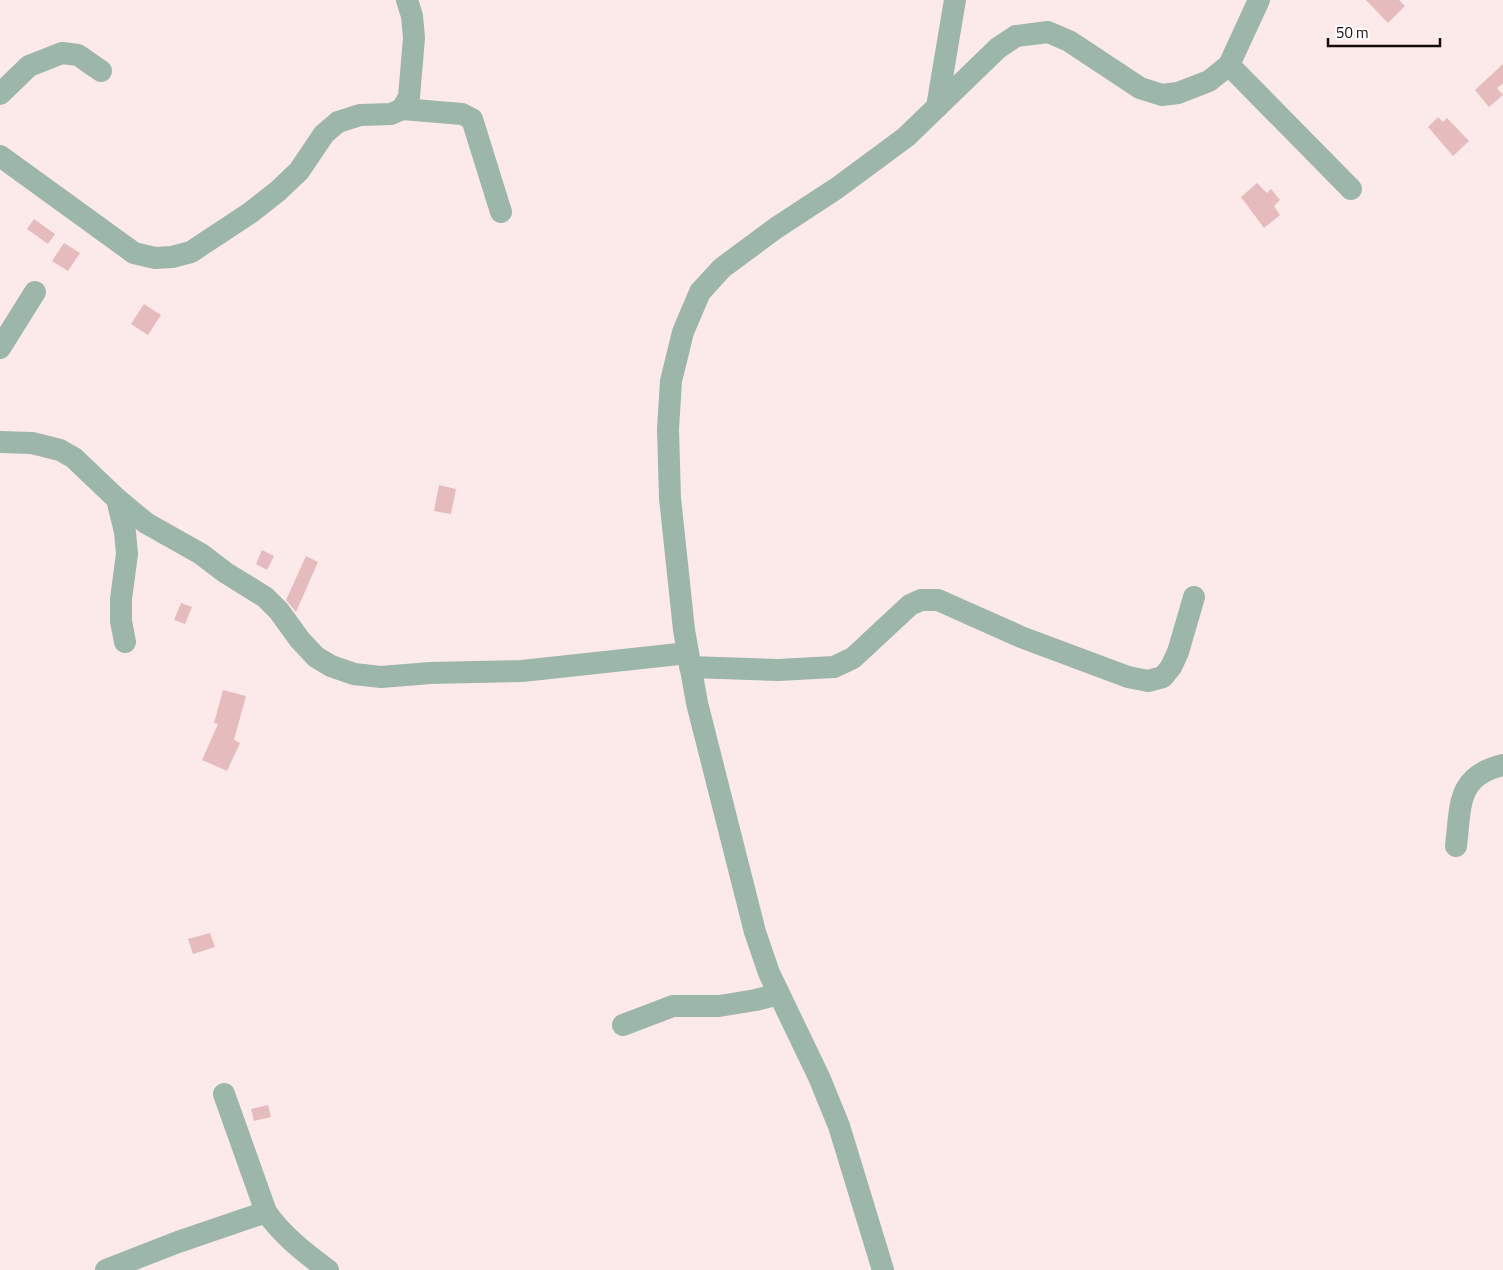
<svg xmlns="http://www.w3.org/2000/svg" width="1503" height="1270" viewBox="0 0 1503 1270" font-family="'Titillium Web',sans-serif">
  <rect width="100%" height="100%" fill="#fceaeb"/>
  <g fill="#e5bbbd">
    <polygon points="1366,0 1399,0 1405,6 1388,23"/>
    <polygon points="1503,64 1503,83 1497,88 1503,95 1489,107 1475,90"/>
    <polygon points="1438,117 1443,122 1447,118 1469,141 1453,156 1428,127"/>
    <polygon points="1257,183 1267,193 1271,189 1280,200 1274,206 1280,215 1264,228 1241,197"/>
    <polygon points="34,219 55,234 48,244 27,229"/>
    <polygon points="64,243 80,253 68,271 52,261"/>
    <polygon points="144,304 161,315 148,335 131,324"/>
    <polygon points="439,485 456,489 451,514 434,511"/>
    <polygon points="262,550 274,556 267,570 256,564"/>
    <polygon points="306,556 318,562 296,612 286,600"/>
    <polygon points="181,603 192,607 185,624 174,620"/>
    <polygon points="223,690 246,696 234,740 240,743 227,771 202,760 218,724 214,723"/>
    <polygon points="210,933 215,947 193,954 188,939"/>
    <polygon points="268,1105 271,1117 254,1121 251,1109"/>
  </g>
  <g fill="none" stroke-linecap="round" stroke-linejoin="round">
    <g stroke="#9cb6aa" stroke-width="22">
      <polyline points="1229,65 1351,189"/>
      <polyline points="0,94 29,66 62,53 78,55 101,71"/>
      <polyline points="937,107 955,0"/>
      <polyline points="402,109 462,114 472,119 501,212"/>
      <polyline points="0,156 134,253 155,258 172,257 191,252 250,213 278,191 299,171 324,134 338,122 360,115 391,114 402,109 409,97 414,38 412,16 407,0"/>
      <polyline points="0,348 35,292"/>
      <polyline points="0,442 32,443 60,450 74,458 117,499 146,523 201,554 226,573 265,597 279,611 300,640 316,657 331,666 354,674 381,677 430,673 522,671 688,653"/>
      <polyline points="117,499 125,532 127,554 121,599 121,621 125,642"/>
      <polyline points="690,667 778,670 834,667 853,658 910,605 921,600 938,600 1021,637 1128,677 1148,681 1163,677 1171,667 1178,652 1194,597"/>
      <path d="M1456 846C1461 806 1456 776 1503 765"/>
      <polyline points="623,1025 673,1006 719,1006 756,1000 779,994"/>
      <path d="M224 1094 266 1212C283 1236 305 1253 328 1270"/>
      <polyline points="106,1270 178,1242 266,1212"/>
      <polyline points="883,1270 839,1126 819,1077 769,973 755,932 697,703 684,630 670,498 668,429 671,381 683,332 700,292 722,268 776,228 837,188 906,137 998,48 1016,36 1048,32 1069,41 1140,88 1162,95 1178,93 1209,81 1229,65 1259,0"/>
    </g>
  </g>
  <path d="M1328 38v8h112v-8" fill="none" stroke="#170a0b" stroke-width="2.5"/>
  <text x="1336" y="38" font-size="15" fill="#170a0b" stroke="#ffffff" stroke-width="4" paint-order="stroke">50 m</text>
</svg>
